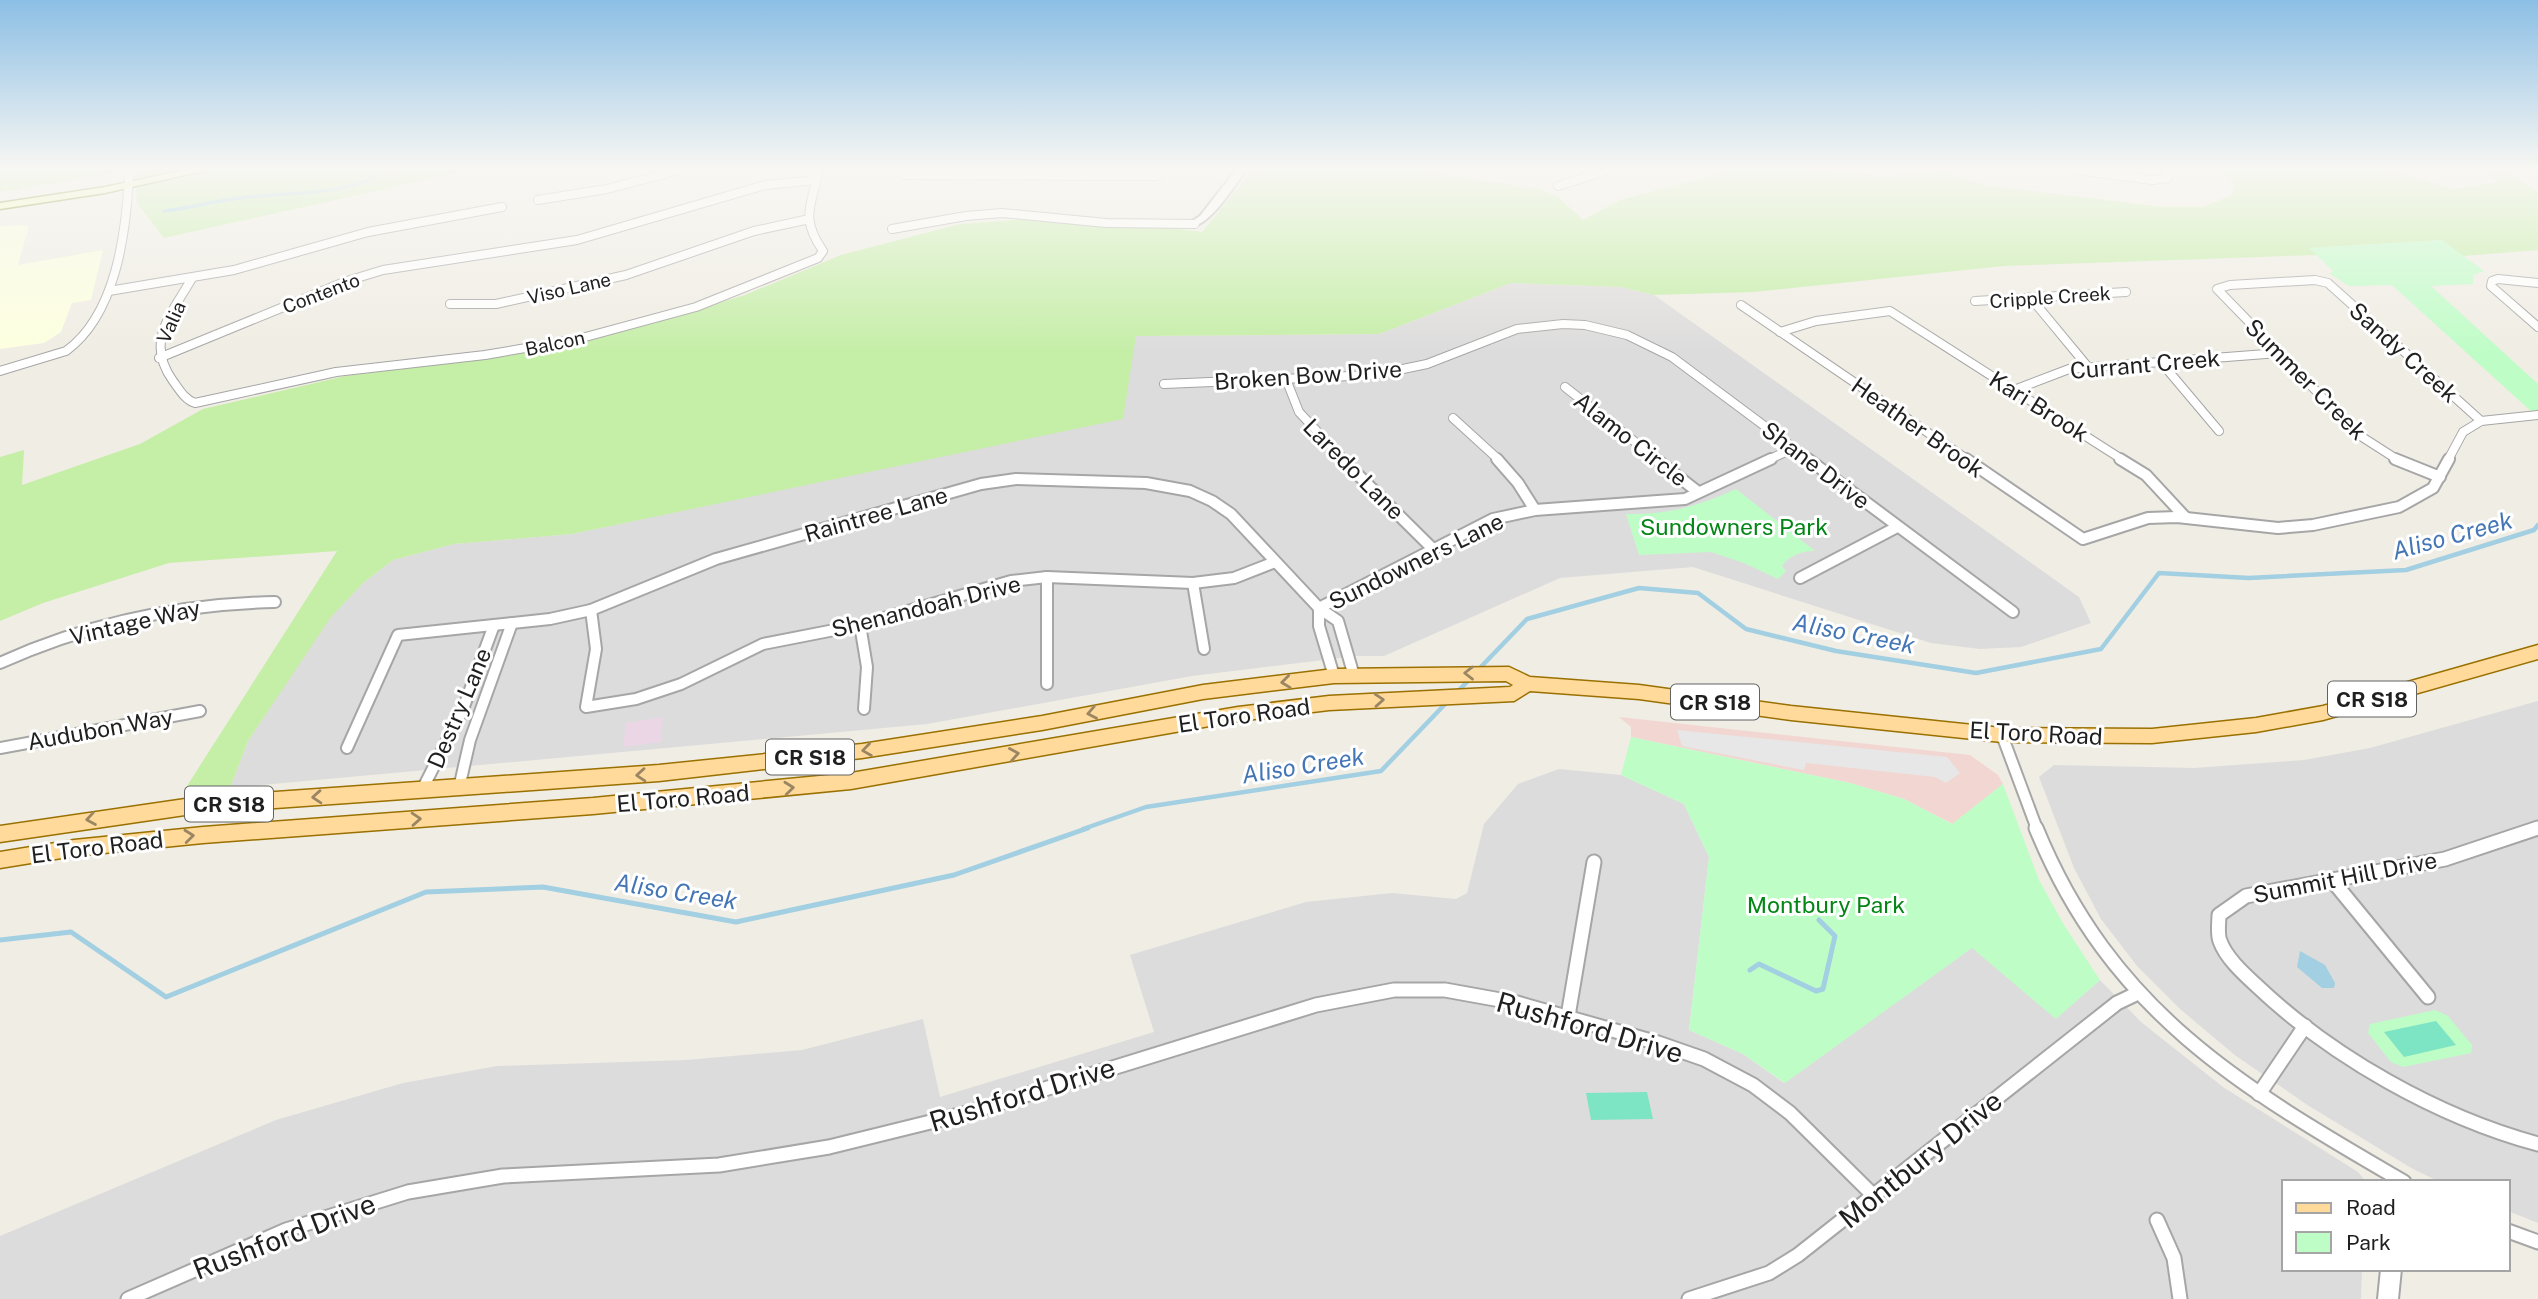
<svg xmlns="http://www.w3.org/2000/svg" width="2538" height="1299" viewBox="0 0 2538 1299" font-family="'Public Sans',sans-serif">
  <rect width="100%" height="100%" fill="#f0ede4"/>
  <g fill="#dddcdc">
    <polygon points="1511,283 1620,287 1654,295 2079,597 2091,623 2021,647 1980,649 1931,643 1693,567 1560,578 1384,656 1356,656 1192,676 927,724 230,788 248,741 330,617 363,583 393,560 454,544 572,534 709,505 1136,336 1379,334"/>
    <polygon points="2538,701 2538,1223 2508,1211 2508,1182 2440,1182 2413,1169 2309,1106 2236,1056 2180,1009 2137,966 2101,919 2074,868 2039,777 2054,765 2194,768 2304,760 2370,748"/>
    <polygon points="1559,769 1621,775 1684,804 1709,857 1689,1030 1743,1054 1784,1083 1972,947 2056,1018 2100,980 2141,1022 2223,1087 2358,1172 2366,1182 2284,1182 2284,1269 2362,1269 2361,1299 0,1299 0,1236 276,1120 403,1083 497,1066 686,1060 802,1050 923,1019 940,1097 1154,1032 1130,955 1306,902 1392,893 1456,899 1467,893 1484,824 1518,784"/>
  </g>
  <polygon fill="#f2d6d2" points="1619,717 1970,755 1998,775 2003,784 1953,824 1904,799 1850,783 1631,737 1631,727"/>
  <polygon fill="#ead6e5" points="663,717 661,742 623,747 626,723"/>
  <polygon fill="#fdffdf" points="24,225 29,226 18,265 103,250 91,300 72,303 61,332 44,343 0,349 0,226"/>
  <g fill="#c5eea7">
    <polygon points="0,170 471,170 164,238 137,203 134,170 0,192"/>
    <polygon points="1253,170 1434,170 1447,175 1539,189 1558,197 1583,220 1620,200 1732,170 1795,170 1884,175 1947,172 1984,185 2162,207 2203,207 2232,195 2234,185 2219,170 2391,170 2453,189 2499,182 2479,170 2506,170 2538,192 2538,250 2463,256 2442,240 2310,248 2317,255 2004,266 1753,292 1654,295 1620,287 1511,283 1379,334 1136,336 1123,419 572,534 454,544 393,560 363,583 331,617 248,741 230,788 187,786 337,551 169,563 43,603 0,621 0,457 24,450 22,485 140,444 203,409 345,376 508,356 597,339 745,295 841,255 960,224 1028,219 1096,227 1163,227 1202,232"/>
  </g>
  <g fill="#bffdc7">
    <polygon points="2442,240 2484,271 2473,275 2473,284 2431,286 2538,384 2538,411 2532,412 2392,285 2349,286 2330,274 2333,271 2309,248"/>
    <path d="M1736 489 1815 551C1804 550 1788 556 1782 566L1786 571 1778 579 1744 563 1711 552 1639 555 1626 514C1667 515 1700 506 1736 489Z"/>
    <polygon points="1631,737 1850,783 1904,799 1952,824 2003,784 2039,880 2064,925 2100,980 2056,1019 1972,948 1785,1083 1743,1054 1689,1030 1709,857 1684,804 1621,775"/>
    <polygon points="2435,1010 2448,1016 2472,1045 2471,1053 2403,1067 2391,1062 2368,1033 2370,1024"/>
  </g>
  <g fill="#7de5c3">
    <polygon points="2436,1021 2456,1045 2404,1057 2384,1032"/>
    <polygon points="1647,1092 1653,1119 1591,1120 1586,1093"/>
  </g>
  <polygon fill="#e7e7e7" points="1677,730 1947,757 1960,773 1946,783 1935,777 1806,763 1804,770 1682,746"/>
  <polygon fill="#a2cfe1" points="2300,951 2325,965 2335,983 2334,988 2322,988 2297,967"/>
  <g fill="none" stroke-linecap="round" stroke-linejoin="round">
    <path stroke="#a2cfe1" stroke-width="3.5" d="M164 211C189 208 214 201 240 198 292 191 342 198 389 170"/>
    <g stroke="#a2cfe1" stroke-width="4.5">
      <polyline points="1477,671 1527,619 1639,588 1698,593 1746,629 1836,651 1976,673 2101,649 2159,573 2249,578 2406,570 2534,530 2538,525"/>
      <polyline points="1457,692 1471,678"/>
      <polyline points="1083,829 1146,807 1381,771 1449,700"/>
    </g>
    <g stroke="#a2cfe1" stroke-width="5">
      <polyline points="0,940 71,932 166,997 426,892 543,887 736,922 954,875 1088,828"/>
      <polyline points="1750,970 1759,964 1816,991 1823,989 1835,936 1819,920"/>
    </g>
    <defs>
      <g id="minor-far2">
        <polyline points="2078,170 2153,180 2168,178 2167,170"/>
        <polyline points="903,175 1140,176 1156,176 1160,170"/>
        <polyline points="1558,186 1608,170"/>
        <polyline points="538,200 607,189 679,170"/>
        <polyline points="892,229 966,216 1002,213 1106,223 1195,224"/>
        <path d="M192 278C172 314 144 341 173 381 179 389 185 400 195 403L336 372 485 355 578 339 696 307 818 258 823 251C800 218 811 206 819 170"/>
        <polyline points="2538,283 2498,279 2492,281 2491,286 2538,327"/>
        <polyline points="109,291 234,270 368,232 502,207"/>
        <polyline points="2030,297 2088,367"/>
        <polyline points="1975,301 2126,292"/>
        <polyline points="450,304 496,304 626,275 754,231 805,220"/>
        <polyline points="1741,305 1968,460"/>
        <polyline points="1780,332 1816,321 1890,311 2123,460"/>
        <polyline points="159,358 347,281 383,270 577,240 765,185 817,180"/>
        <polyline points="2160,361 2219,431"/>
        <path d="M0 371 66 351C116 315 126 233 129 177"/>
        <polyline points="1286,379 1299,412 1344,460"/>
        <polyline points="1164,384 1374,375 1427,364 1517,329 1563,324 1585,325 1627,335 1672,357 1810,460"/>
        <polyline points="1565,387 1658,460"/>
        <polyline points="2014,390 2069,369 2279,353"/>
        <polyline points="1453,418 1499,460"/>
        <polyline points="1768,460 1794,448"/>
        <polyline points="2398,460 2359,435 2217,289 2230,285 2315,280 2328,283 2481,421"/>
        <polyline points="2448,460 2463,432 2481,421 2538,415"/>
      </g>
      <g id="minor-far1">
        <polyline points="1342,459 1434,550"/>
        <polyline points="1497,459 1518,483 1535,510"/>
        <polyline points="1656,459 1698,492"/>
        <polyline points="1808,459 2013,612"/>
        <polyline points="1966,459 2083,539 2148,518 2177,517 2278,528 2313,525 2399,507 2433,488 2449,459"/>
        <polyline points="2120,459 2146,475 2185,517"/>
        <polyline points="2395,459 2440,477"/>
        <polyline points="1047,577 1047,684"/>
        <polyline points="1800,578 1897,527"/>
        <polyline points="1193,583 1204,649"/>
        <polyline points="1319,608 1493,519 1535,510 1685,499 1771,459"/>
        <polyline points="1319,608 1319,626 1334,676"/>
        <polyline points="591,610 596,649 586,707 636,699 681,684 763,644 860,625 1011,581 1047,577 1193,583 1234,578 1275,562"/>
        <polyline points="860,625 867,667 864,709"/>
        <path d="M0 663C88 623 178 604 275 602"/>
        <polyline points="2002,735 2037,829"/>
        <polyline points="0,748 200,711"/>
        <polyline points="347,748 398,635 550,619 591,610 716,559 981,484 1016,479 1146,483 1190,491 1212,501 1231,514 1319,608 1338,621 1354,676"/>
        <polyline points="459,788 470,740 512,623"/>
        <polyline points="422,790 463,709 494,625"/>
        <polyline points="2534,829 2538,828"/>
      </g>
      <g id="minor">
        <path d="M2036 828C2111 1011 2240 1087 2404 1182"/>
        <path d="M2538 828 2445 859 2246 896 2219 915C2219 922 2217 934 2220 941 2226 958 2244 974 2257 986 2332 1057 2438 1117 2538 1144"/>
        <polyline points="2332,880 2428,997"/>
        <polyline points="1568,1016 1594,862"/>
        <polyline points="2259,1094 2305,1026"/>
        <polyline points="2157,1220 2174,1258 2180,1299"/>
        <polyline points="2508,1231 2538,1242"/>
        <polyline points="128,1299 286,1230 408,1192 503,1176 719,1165 829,1147 967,1113 1316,1005 1394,990 1445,990 1517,1003 1658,1043 1704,1059 1753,1085 1790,1113 1873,1195"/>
        <polyline points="1689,1299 1769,1273 1798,1255 2117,1003 2138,993"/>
      </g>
      <g id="tertiary">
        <path d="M1236 170H1246C1235 185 1209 227 1191 226V222L1200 216Z"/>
        <polygon points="2381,1269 2401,1269 2398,1299 2378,1299"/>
      </g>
      <polygon id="secondary" points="185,170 207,170 105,193 0,209 0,203 105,187"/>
      <polygon id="primary" points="2538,645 2538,659 2323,720 2256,732 2152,743 2002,742 1791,720 1639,699 1530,691 1514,701 1329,710 1238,721 851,789 593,814 203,843 74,856 0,868 0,852 74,840 203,827 593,798 851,773 1238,707 1329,696 1510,687 1513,685 1506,681 1334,683 1203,699 1042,730 862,758 659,781 192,814 0,842 0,826 192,798 659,765 862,744 1042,716 1203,685 1334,669 1509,667 1530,677 1639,685 1791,706 2002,728 2152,729 2256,718 2323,706"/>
    </defs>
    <use href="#minor-far2" stroke="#a6a6a6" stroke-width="10"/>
    <use href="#minor-far1" stroke="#a6a6a6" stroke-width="14"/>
    <use href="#minor" stroke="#a6a6a6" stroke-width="17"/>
    <use href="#tertiary" stroke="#a6a6a6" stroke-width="4"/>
    <use href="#secondary" stroke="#677c00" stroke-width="3"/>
    <use href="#primary" stroke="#9a7000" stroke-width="3"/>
    <use href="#minor-far2" stroke="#fff" stroke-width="8"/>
    <use href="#minor-far1" stroke="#fff" stroke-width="10"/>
    <use href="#minor" stroke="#fff" stroke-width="13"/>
    <use href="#tertiary" fill="#fff" fill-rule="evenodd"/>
    <use href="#secondary" fill="#f6feb5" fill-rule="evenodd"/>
    <use href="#primary" fill="#ffda9b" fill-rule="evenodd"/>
  </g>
  <defs><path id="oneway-chevron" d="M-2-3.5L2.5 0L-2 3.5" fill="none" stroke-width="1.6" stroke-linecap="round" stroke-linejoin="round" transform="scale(1.75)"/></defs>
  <g stroke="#9a8663">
    <use href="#oneway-chevron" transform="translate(1469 673) rotate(-180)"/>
    <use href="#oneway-chevron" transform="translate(1286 682) rotate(173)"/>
    <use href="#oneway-chevron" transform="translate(1379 700) rotate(-4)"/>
    <use href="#oneway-chevron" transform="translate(1092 713) rotate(169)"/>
    <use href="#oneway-chevron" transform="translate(867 750) rotate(172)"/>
    <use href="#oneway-chevron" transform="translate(1014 754) rotate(-10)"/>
    <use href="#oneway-chevron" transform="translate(641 775) rotate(176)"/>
    <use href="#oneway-chevron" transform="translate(789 788) rotate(-6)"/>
    <use href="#oneway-chevron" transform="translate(317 797) rotate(176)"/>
    <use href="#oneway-chevron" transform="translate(91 819) rotate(171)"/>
    <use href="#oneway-chevron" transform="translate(416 819) rotate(-4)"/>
    <use href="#oneway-chevron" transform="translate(189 836) rotate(-6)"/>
  </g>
  <linearGradient id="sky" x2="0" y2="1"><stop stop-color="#8cbfe5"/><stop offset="0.48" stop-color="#f8f7f3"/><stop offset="1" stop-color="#f8f7f3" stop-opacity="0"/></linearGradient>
  <rect width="2538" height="352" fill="url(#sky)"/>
  <g text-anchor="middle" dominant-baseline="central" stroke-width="6" stroke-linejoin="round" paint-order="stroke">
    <g font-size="19" fill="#1f1f1f" stroke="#fff">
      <text transform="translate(569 288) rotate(-13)">Viso Lane</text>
      <text transform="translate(321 293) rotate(-21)">Contento</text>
      <text transform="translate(2050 297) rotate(-4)">Cripple Creek</text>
      <text transform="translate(171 322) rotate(-66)">Valia</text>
      <text transform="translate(555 343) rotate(-12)">Balcon</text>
    </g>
    <g fill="#fff" stroke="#626262" stroke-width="2">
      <rect x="2328" y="681.5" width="88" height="35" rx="5"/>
      <rect x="1671" y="684.5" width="88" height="35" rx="5"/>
      <rect x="766" y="739.5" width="88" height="35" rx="5"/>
      <rect x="185" y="786.5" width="88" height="35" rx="5"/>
    </g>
    <g font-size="21" font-weight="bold" fill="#1f1f1f">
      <text x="2372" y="699">CR S18</text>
      <text x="1715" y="702">CR S18</text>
      <text x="810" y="757">CR S18</text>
      <text x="229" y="804">CR S18</text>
    </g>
    <g font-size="23" fill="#1f1f1f" stroke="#fff">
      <text transform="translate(2404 352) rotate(42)">Sandy Creek</text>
      <text transform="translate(2145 364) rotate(-5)">Currant Creek</text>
      <text transform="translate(1308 375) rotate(-4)">Broken Bow Drive</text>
      <text transform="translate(2306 379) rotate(45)">Summer Creek</text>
      <text transform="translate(2039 406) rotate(32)">Kari Brook</text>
      <text transform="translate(1918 427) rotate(35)">Heather Brook</text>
      <text transform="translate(1631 439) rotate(38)">Alamo Circle</text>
      <text transform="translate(1816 465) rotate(37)">Shane Drive</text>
      <text transform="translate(1354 469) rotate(45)">Laredo Lane</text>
      <text transform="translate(876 514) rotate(-16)">Raintree Lane</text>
      <text transform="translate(1416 561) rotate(-26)">Sundowners Lane</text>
      <text transform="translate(926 606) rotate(-14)">Shenandoah Drive</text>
      <text transform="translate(135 622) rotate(-13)">Vintage Way</text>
      <text transform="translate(459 708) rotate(-67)">Destry Lane</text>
      <text transform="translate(1244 715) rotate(-8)">El Toro Road</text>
      <text transform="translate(100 729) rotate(-10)">Audubon Way</text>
      <text transform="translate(2036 733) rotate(3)">El Toro Road</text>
      <text transform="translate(683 798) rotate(-5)">El Toro Road</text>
      <text transform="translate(97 847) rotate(-7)">El Toro Road</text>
      <text transform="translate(2345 877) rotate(-11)">Summit Hill Drive</text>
    </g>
    <g font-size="23" fill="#048617" stroke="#fff">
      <text x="1734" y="526">Sundowners Park</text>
      <text x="1826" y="904">Montbury Park</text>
    </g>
    <g font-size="24" font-style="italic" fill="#4476b6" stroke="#fff">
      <text transform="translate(2452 535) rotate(-15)">Aliso Creek</text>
      <text transform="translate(1854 633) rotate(11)">Aliso Creek</text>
      <text transform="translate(1303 765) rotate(-9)">Aliso Creek</text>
      <text transform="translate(676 891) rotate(9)">Aliso Creek</text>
    </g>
    <g font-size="28" fill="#1f1f1f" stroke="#fff">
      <text transform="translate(1590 1027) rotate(16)">Rushford Drive</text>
      <text transform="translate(1022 1094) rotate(-17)">Rushford Drive</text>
      <text transform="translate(1920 1159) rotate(-39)">Montbury Drive</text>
      <text transform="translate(284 1236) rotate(-21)">Rushford Drive</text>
    </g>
  </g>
  <rect x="2282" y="1180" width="228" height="91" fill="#ffffff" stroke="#a5a5a5" stroke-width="2"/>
  <rect x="2296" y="1203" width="35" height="10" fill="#ffda9b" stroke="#a5a5a5" stroke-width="2"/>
  <text x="2346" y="1215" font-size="21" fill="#1f1f1f">Road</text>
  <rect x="2296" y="1232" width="35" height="21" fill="#bffdc7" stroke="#a5a5a5" stroke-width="2"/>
  <text x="2346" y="1250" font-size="21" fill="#1f1f1f">Park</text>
</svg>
